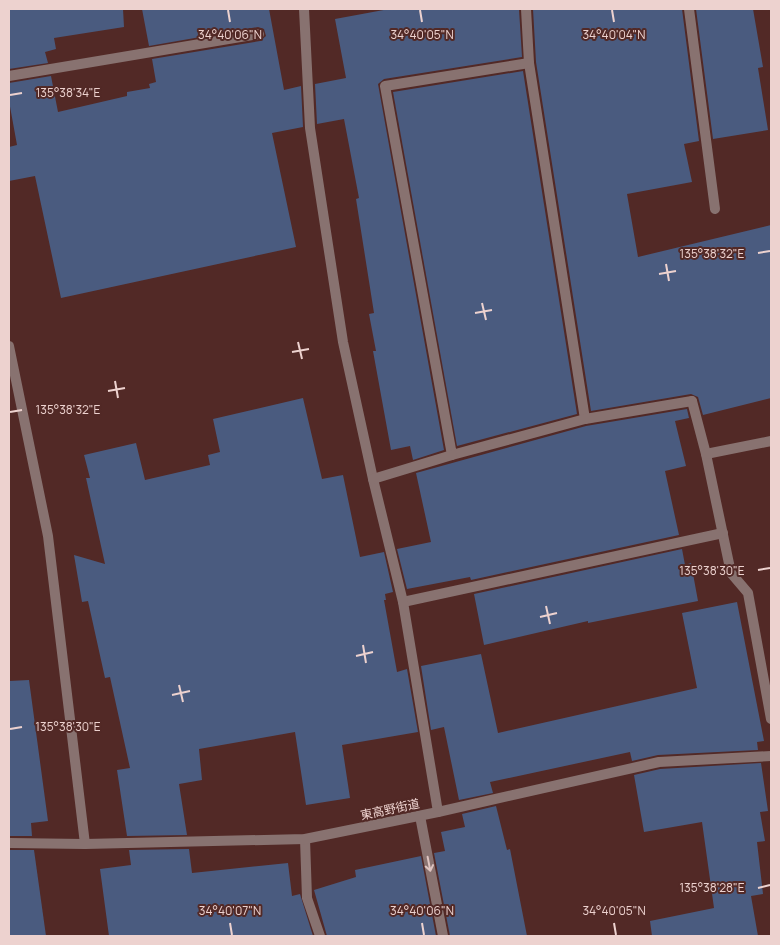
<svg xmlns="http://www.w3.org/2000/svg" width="780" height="945" viewBox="0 0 780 945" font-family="Manrope,'Noto Sans JP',sans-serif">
  <rect width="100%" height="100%" fill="#522926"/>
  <g fill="#4a5b7f">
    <polygon points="9,9 123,9 124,27 54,38 56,49 45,52 48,63 9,69"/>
    <polygon points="142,9 269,9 284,90 301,86 303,127 272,133 296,247 61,298 35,176 9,181 9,147 17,145 9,101 9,83 51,76 58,112 127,96 127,92 150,88 149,84 156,82 152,59 260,41 266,36 264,29 258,27 149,46"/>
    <polygon points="389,9 519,9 522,57 384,79 378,84 444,450 413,460 410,446 391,450 373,351 376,351 369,314 374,313 356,199 359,198 344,119 317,124 315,84 346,78 335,19"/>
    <polygon points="533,9 682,9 699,141 684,144 692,182 627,194 638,257 771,225 771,398 703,415 698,397 691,394 591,411 536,62"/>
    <polygon points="696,9 753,9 763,67 758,68 768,130 713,139"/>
    <polygon points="523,71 577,414 457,446 393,92"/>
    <polygon points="303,398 322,479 343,475 360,557 384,552 393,592 385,594 386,600 384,600 397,672 407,669 418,732 342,745 350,798 306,805 295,732 199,749 202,780 179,784 187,835 127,836 117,770 130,768 110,677 105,678 88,601 82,602 74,555 105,564 86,478 90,478 84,455 136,443 145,480 210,465 208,455 220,452 213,419"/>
    <polygon points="687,409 689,418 675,421 686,466 665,471 679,535 471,580 470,577 407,589 397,549 431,542 416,473 586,426"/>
    <polygon points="682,549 685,565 691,563 698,601 588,623 588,621 484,645 474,594"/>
    <polygon points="737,602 764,741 757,742 758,750 658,755 632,761 630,752 490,782 493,793 459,800 444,727 431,730 421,666 481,654 498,733 697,688 682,613"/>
    <polygon points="29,680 48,821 31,823 32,836 9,836 9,681"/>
    <polygon points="761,763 768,811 760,812 765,841 757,842 763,894 751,896 758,936 652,936 650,921 714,908 702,822 644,832 634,775 660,769"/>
    <polygon points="496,806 507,850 510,849 527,936 450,936 434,853 445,851 441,832 465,827 462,814"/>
    <polygon points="189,849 192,873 288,863 292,896 300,894 313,936 109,936 100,869 131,865 129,850"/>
    <polygon points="9,850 34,850 46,936 9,936"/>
    <polygon points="421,856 436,936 327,936 314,890 356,877 355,870"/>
  </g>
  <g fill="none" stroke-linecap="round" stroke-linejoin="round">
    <g stroke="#887270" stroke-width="10">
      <polyline points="526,9 529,63 585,419"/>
      <polyline points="689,9 715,209"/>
      <polyline points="9,76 259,34"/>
      <polyline points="692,401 706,454 731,573 748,593 771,719"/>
      <polyline points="706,454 771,441"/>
      <polyline points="403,602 723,533"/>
      <polyline points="305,839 307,898 320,936"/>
    </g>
    <g stroke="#887270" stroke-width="10">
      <polyline points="304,9 310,128 343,342 373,479 403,602 438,812"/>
      <polyline points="529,63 385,86 452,455 585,419 692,401"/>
      <polyline points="9,346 48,536 85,844"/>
      <polyline points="373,479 452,455"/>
      <polyline points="420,816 443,936"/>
      <polyline points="9,843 85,844 305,839 438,812 659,762 771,756"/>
    </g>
  </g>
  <defs><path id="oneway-shaft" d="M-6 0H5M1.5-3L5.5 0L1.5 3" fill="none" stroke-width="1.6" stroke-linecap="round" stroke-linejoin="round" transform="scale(1.25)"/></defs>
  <use stroke="#dec4c1" href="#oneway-shaft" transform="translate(429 864) rotate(79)"/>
  <path fill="none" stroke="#edd2cf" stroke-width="2" d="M228 10 230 22M420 10 422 22M612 10 614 22M10 95 22 93M758 253 770 251M666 264 669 281M659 274 676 271M482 303 486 320M475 313 492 310M298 342 302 359M292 352 309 349M115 381 118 398M108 391 125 388M10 412 22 410M758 570 770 568M546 606 550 624M540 617 557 613M363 645 366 663M356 656 373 652M179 685 183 702M172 695 190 691M10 729 22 727M758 888 770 885M230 923 232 935M422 923 424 935M614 923 616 935"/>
  <g text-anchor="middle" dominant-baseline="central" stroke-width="4" stroke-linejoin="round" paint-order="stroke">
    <g font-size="12" fill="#edd2cf" stroke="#522926">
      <text transform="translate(390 809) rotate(-12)">東高野街道</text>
    </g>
  </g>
  <g font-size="12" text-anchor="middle" fill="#edd2cf" stroke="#522926" stroke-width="4" stroke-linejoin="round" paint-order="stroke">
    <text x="230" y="39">34°40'06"N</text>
    <text x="422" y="39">34°40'05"N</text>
    <text x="614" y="39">34°40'04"N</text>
    <text x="68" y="97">135°38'34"E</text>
    <text x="712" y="258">135°38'32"E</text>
    <text x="68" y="414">135°38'32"E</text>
    <text x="712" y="575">135°38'30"E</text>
    <text x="68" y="731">135°38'30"E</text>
    <text x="712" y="892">135°38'28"E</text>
    <text x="230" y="915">34°40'07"N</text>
    <text x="422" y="915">34°40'06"N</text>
    <text x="614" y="915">34°40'05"N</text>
  </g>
  <rect width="780" height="945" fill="none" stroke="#edd2cf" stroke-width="20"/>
</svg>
